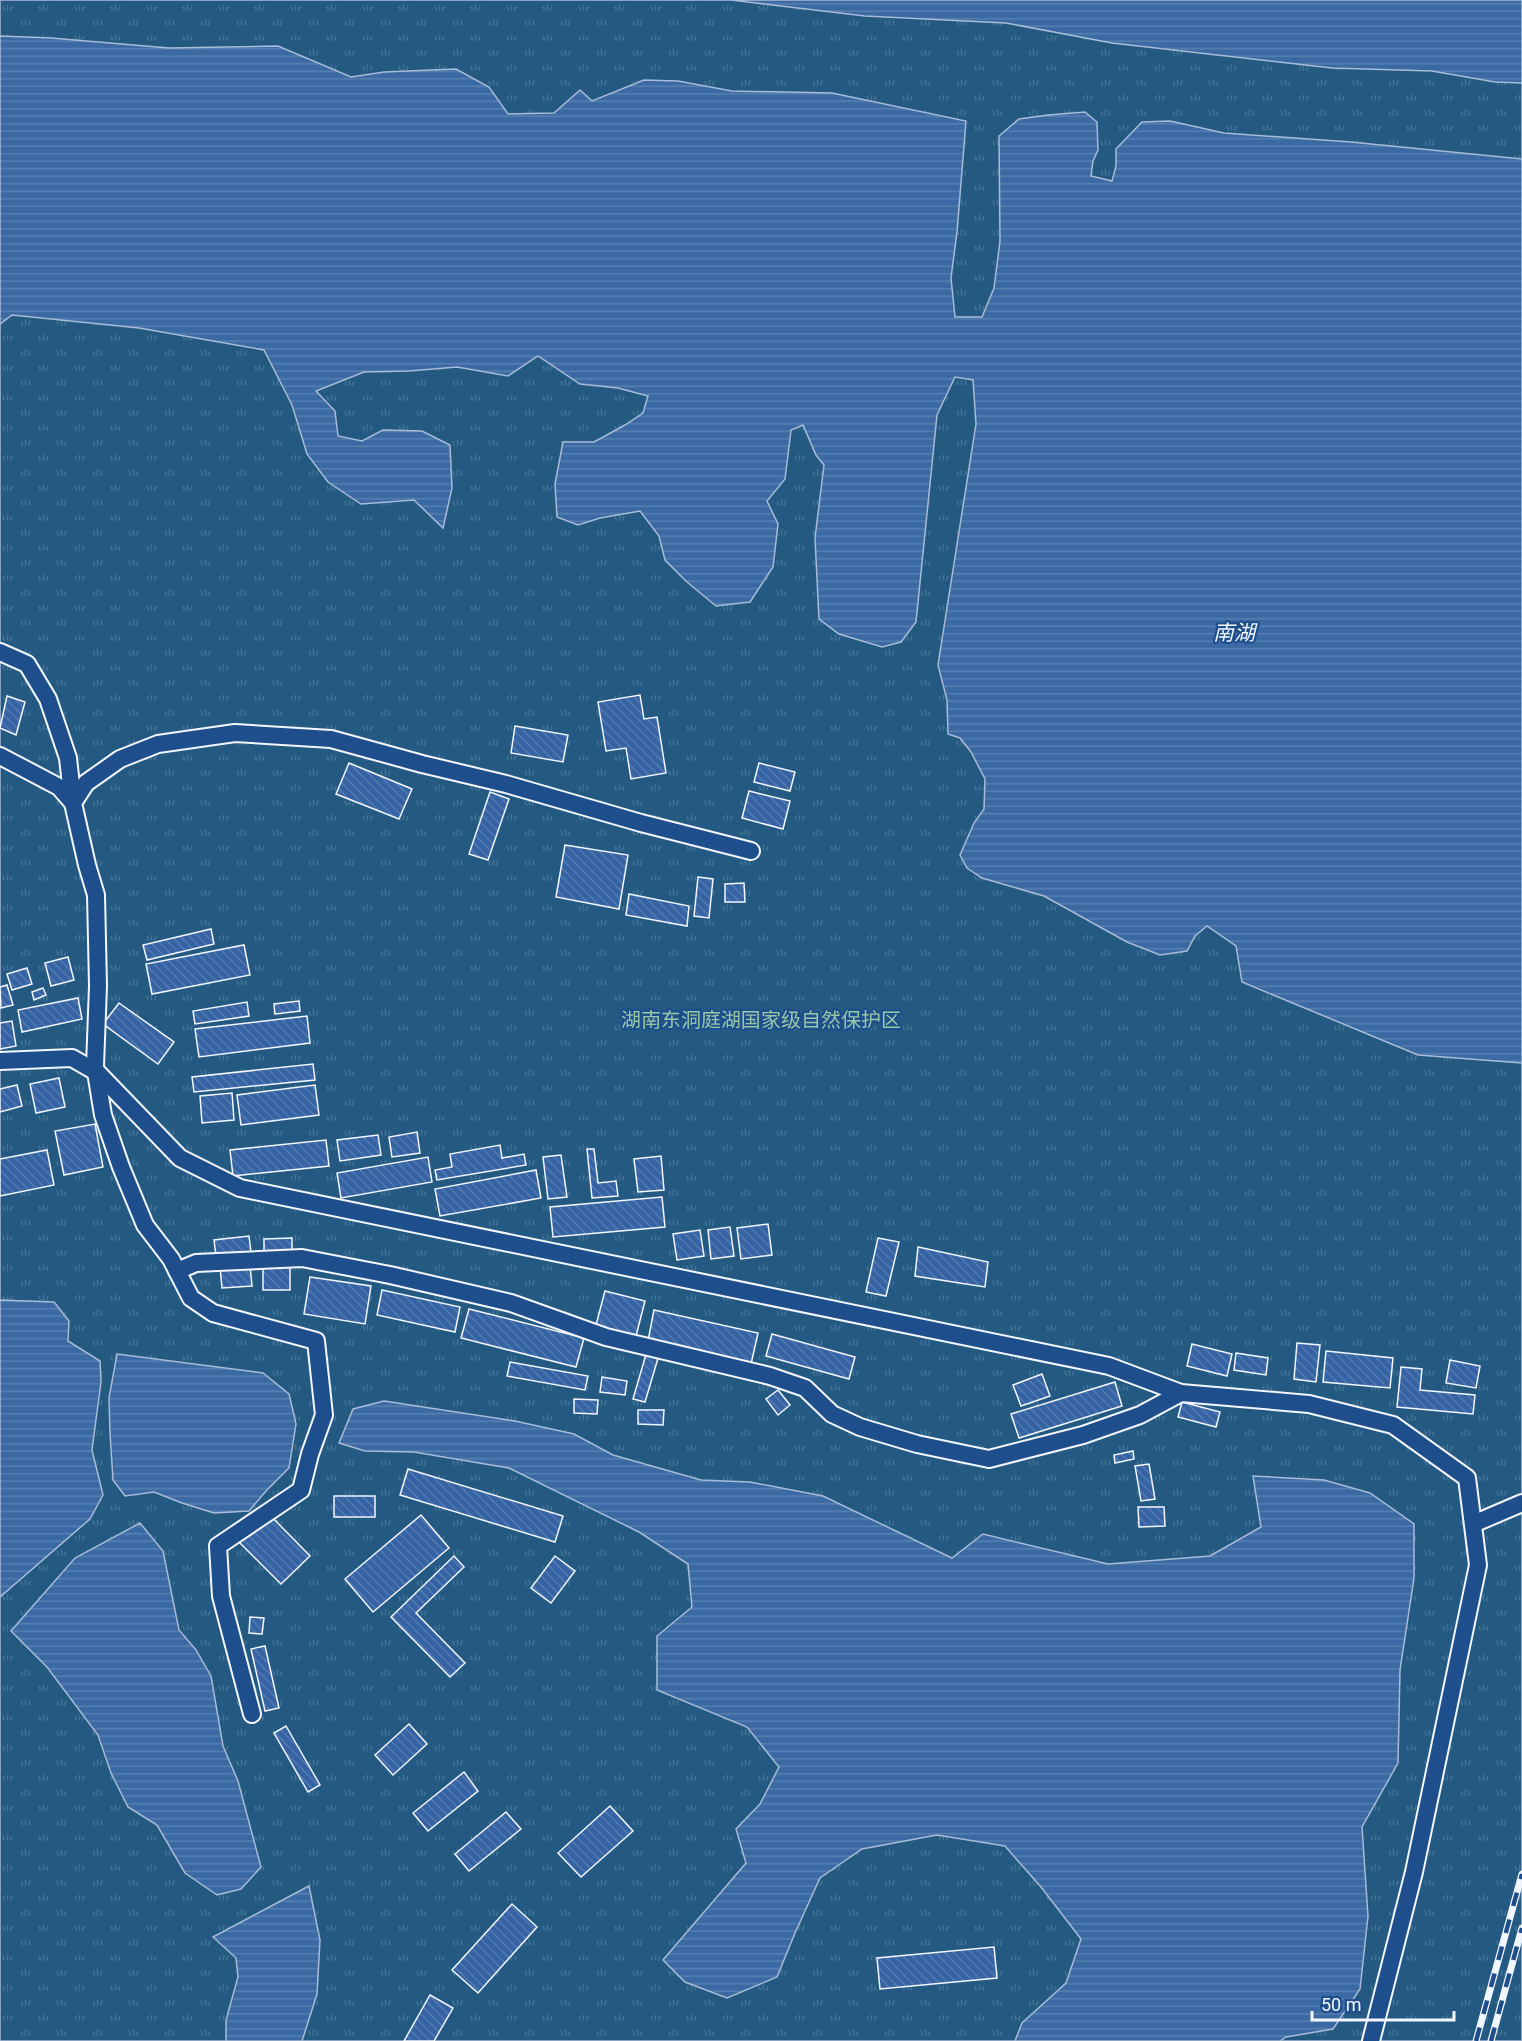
<svg xmlns="http://www.w3.org/2000/svg" width="1522" height="2041" viewBox="0 0 1522 2041" font-family="Roboto,'Noto Sans SC',sans-serif">
  <defs>
    <pattern id="park-tufts" width="24" height="20" patternUnits="userSpaceOnUse" patternTransform="scale(1.5)"><rect width="24" height="20" fill="#245a82"/><path d="M3 7l-1-3M5 7V3M7 7l1-3M15 17l-1-3M17 17v-4M19 17l1-3" fill="none" stroke="#447295"/></pattern>
    <pattern id="water-rules" width="6" height="5" patternUnits="userSpaceOnUse" patternTransform="scale(1.5)"><rect width="6" height="5" fill="#3b69a3"/><path d="M0 2.5h6" fill="none" stroke="#587fb1"/></pattern>
    <pattern id="building-back-hatch" width="6" height="6" patternUnits="userSpaceOnUse" patternTransform="scale(1.5)"><rect width="6" height="6" fill="#3563a3"/><path d="M-1 5l2 2M0 0l6 6M5-1l2 2" fill="none" stroke="#537ab1"/></pattern>
  </defs>
  <rect width="100%" height="100%" fill="#1f4e8c"/>
  <rect fill="url(#park-tufts)" stroke="#a8bbd7" stroke-width="1.5" x="0" y="0" width="1522" height="2041"/>
  <g fill="url(#water-rules)" stroke="#a8bbd7" stroke-width="1.5">
    <polygon points="731,0 1522,0 1522,83 1495,82 1432,71 1332,68 1112,43 1006,23 865,16"/>
    <polygon points="0,36 51,38 169,48 278,46 351,77 384,72 456,69 489,87 508,114 554,113 580,90 592,101 644,80 678,81 732,91 832,93 966,121 957,232 951,278 955,317 982,317 994,288 1000,241 999,136 1019,119 1048,115 1085,112 1097,122 1098,150 1093,161 1091,176 1112,181 1116,166 1116,149 1142,122 1170,121 1224,133 1351,142 1522,159 1522,1063 1418,1055 1242,982 1236,946 1207,926 1195,936 1187,951 1160,955 1127,942 1044,896 982,878 967,868 960,855 974,823 984,809 985,779 971,752 960,738 948,734 947,700 938,665 976,424 973,380 955,377 937,415 916,622 901,642 882,647 839,634 819,619 815,538 824,465 816,455 803,425 791,430 785,479 767,501 778,524 773,567 750,602 716,606 687,582 665,560 659,536 640,511 600,518 578,525 557,517 555,484 563,442 594,442 625,425 643,413 648,396 618,388 580,384 538,356 508,376 457,367 409,371 364,372 316,391 335,411 338,436 362,441 383,430 422,431 450,445 452,488 443,528 414,500 361,504 328,482 307,454 292,405 264,350 139,328 12,315 0,324"/>
    <polygon points="0,1300 54,1302 69,1321 68,1341 100,1361 101,1382 92,1450 103,1495 90,1519 0,1597"/>
    <polygon points="117,1354 263,1373 289,1394 296,1424 289,1468 266,1491 249,1511 214,1513 182,1503 154,1492 125,1496 113,1480 110,1433 109,1398"/>
    <polygon points="384,1401 515,1421 574,1434 613,1455 701,1480 750,1482 823,1496 952,1558 983,1534 1108,1564 1210,1556 1261,1527 1253,1476 1324,1480 1370,1493 1414,1524 1414,1578 1400,1670 1398,1763 1362,1827 1368,1916 1360,1989 1333,2029 1286,2037 1280,2041 1015,2041 1022,2023 1066,1983 1081,1939 1041,1887 1005,1846 937,1835 862,1849 820,1878 795,1933 777,1977 727,1998 685,1982 663,1960 746,1863 736,1829 760,1804 779,1767 747,1727 657,1690 657,1636 692,1607 688,1564 639,1532 509,1468 414,1452 365,1451 339,1443 353,1409"/>
    <polygon points="140,1523 163,1551 179,1630 196,1650 211,1676 223,1746 238,1781 261,1867 241,1889 217,1895 185,1873 157,1825 128,1807 111,1773 98,1735 47,1667 11,1631 75,1558"/>
    <polygon points="309,1886 320,1940 317,1994 302,2041 226,2041 226,2020 238,1977 236,1958 213,1937"/>
  </g>
  <g fill="url(#building-back-hatch)" stroke="#f2f6ff" stroke-width="1.5">
    <polygon points="640,695 644,719 657,717 666,773 631,779 626,748 606,751 598,702"/>
    <polygon points="7,696 25,702 16,735 0,728"/>
    <polygon points="515,726 568,735 563,762 511,753"/>
    <polygon points="349,763 412,789 399,819 336,794"/>
    <polygon points="759,763 795,772 790,791 754,782"/>
    <polygon points="749,791 790,801 783,829 742,818"/>
    <polygon points="490,792 509,799 488,860 469,854"/>
    <polygon points="565,845 628,855 619,909 556,897"/>
    <polygon points="698,877 713,879 709,918 694,916"/>
    <polygon points="744,883 745,902 725,902 725,884"/>
    <polygon points="629,894 689,906 687,926 626,915"/>
    <polygon points="211,929 214,944 147,960 143,945"/>
    <polygon points="244,945 250,975 152,994 146,964"/>
    <polygon points="68,957 74,980 51,986 45,963"/>
    <polygon points="27,968 32,984 12,990 7,974"/>
    <polygon points="7,985 13,1005 1,1008 0,987"/>
    <polygon points="43,988 46,995 34,1000 32,992"/>
    <polygon points="78,998 82,1019 22,1032 18,1010"/>
    <polygon points="299,1001 300,1011 275,1014 274,1004"/>
    <polygon points="247,1002 249,1016 195,1024 193,1011"/>
    <polygon points="119,1003 174,1042 158,1064 103,1024"/>
    <polygon points="307,1016 310,1043 199,1057 195,1029"/>
    <polygon points="12,1021 16,1046 0,1049 0,1023"/>
    <polygon points="313,1064 315,1080 194,1092 192,1077"/>
    <polygon points="59,1078 65,1107 36,1113 30,1084"/>
    <polygon points="17,1085 22,1106 0,1112 0,1089"/>
    <polygon points="315,1085 319,1115 241,1125 237,1095"/>
    <polygon points="232,1093 234,1120 202,1123 200,1096"/>
    <polygon points="95,1124 103,1167 64,1175 55,1131"/>
    <polygon points="417,1132 420,1153 392,1157 389,1137"/>
    <polygon points="378,1135 381,1155 340,1161 337,1140"/>
    <polygon points="326,1140 329,1166 233,1176 230,1150"/>
    <polygon points="500,1145 502,1158 524,1154 526,1165 437,1180 435,1170 452,1167 450,1154"/>
    <polygon points="587,1149 594,1149 598,1183 616,1181 618,1196 592,1198"/>
    <polygon points="47,1150 54,1185 0,1196 0,1159"/>
    <polygon points="561,1155 567,1197 548,1199 543,1157"/>
    <polygon points="661,1156 664,1190 638,1192 634,1159"/>
    <polygon points="428,1157 432,1182 341,1198 337,1173"/>
    <polygon points="536,1170 541,1198 440,1216 435,1189"/>
    <polygon points="662,1197 665,1227 553,1237 550,1207"/>
    <polygon points="768,1224 772,1255 741,1259 737,1228"/>
    <polygon points="730,1227 734,1256 711,1259 708,1230"/>
    <polygon points="700,1230 704,1256 677,1260 673,1234"/>
    <polygon points="249,1236 251,1252 216,1256 214,1240"/>
    <polygon points="292,1238 292,1253 264,1254 264,1239"/>
    <polygon points="878,1238 899,1242 886,1296 866,1292"/>
    <polygon points="918,1247 988,1262 985,1287 915,1276"/>
    <polygon points="250,1265 252,1286 222,1288 220,1267"/>
    <rect x="263" y="1266" width="27" height="24"/>
    <polygon points="310,1277 371,1286 365,1324 304,1314"/>
    <polygon points="382,1290 460,1307 455,1332 377,1315"/>
    <polygon points="605,1291 645,1301 636,1336 596,1325"/>
    <polygon points="469,1309 584,1338 576,1367 461,1338"/>
    <polygon points="654,1310 758,1333 751,1364 648,1341"/>
    <polygon points="772,1334 855,1357 849,1379 766,1356"/>
    <polygon points="1297,1343 1320,1345 1316,1382 1294,1379"/>
    <polygon points="1192,1344 1232,1354 1227,1376 1187,1366"/>
    <polygon points="647,1351 659,1355 645,1402 633,1399"/>
    <polygon points="1326,1351 1393,1358 1390,1388 1323,1382"/>
    <polygon points="1236,1353 1268,1358 1266,1375 1234,1370"/>
    <polygon points="1450,1360 1480,1366 1476,1388 1446,1383"/>
    <polygon points="510,1362 588,1376 585,1390 507,1376"/>
    <polygon points="1401,1367 1422,1369 1420,1390 1475,1395 1473,1414 1397,1407"/>
    <polygon points="1042,1374 1050,1396 1021,1406 1013,1385"/>
    <polygon points="602,1377 627,1381 625,1395 600,1392"/>
    <polygon points="1115,1382 1122,1406 1019,1438 1011,1414"/>
    <polygon points="778,1390 790,1405 778,1415 766,1399"/>
    <polygon points="574,1399 598,1400 597,1414 574,1413"/>
    <polygon points="1182,1402 1220,1412 1216,1427 1178,1417"/>
    <polygon points="638,1410 664,1410 663,1425 638,1424"/>
    <polygon points="1133,1451 1134,1459 1115,1463 1114,1455"/>
    <polygon points="1149,1464 1155,1499 1141,1501 1135,1466"/>
    <polygon points="408,1469 563,1516 555,1542 400,1495"/>
    <rect x="334" y="1496" width="41" height="21"/>
    <polygon points="1138,1507 1164,1507 1165,1526 1139,1527"/>
    <polygon points="268,1513 310,1556 281,1584 238,1541"/>
    <polygon points="421,1515 449,1548 373,1612 345,1579"/>
    <polygon points="454,1556 464,1567 416,1613 465,1663 450,1677 391,1617"/>
    <polygon points="555,1556 575,1571 551,1603 531,1588"/>
    <polygon points="250,1617 264,1618 262,1634 249,1633"/>
    <polygon points="265,1646 279,1708 265,1711 251,1649"/>
    <polygon points="409,1724 427,1744 393,1775 375,1755"/>
    <polygon points="286,1726 320,1785 308,1792 274,1733"/>
    <polygon points="464,1772 478,1791 428,1831 413,1813"/>
    <polygon points="610,1806 633,1831 581,1877 558,1853"/>
    <polygon points="506,1812 521,1829 469,1871 455,1854"/>
    <polygon points="512,1904 537,1927 478,1993 452,1970"/>
    <polygon points="994,1947 997,1978 880,1989 877,1958"/>
    <polygon points="430,1995 453,2008 434,2041 404,2041"/>
  </g>
  <g fill="none" stroke-linecap="round" stroke-linejoin="round">
    <defs>
      <g id="minor">
        <polyline points="0,652 27,664 48,699 68,758 73,803"/>
        <polyline points="0,756 59,787 73,803"/>
        <polyline points="0,1061 72,1058 98,1073 180,1158 240,1188 1109,1366 1181,1393 1309,1404 1393,1425 1467,1478 1478,1565 1414,1872 1371,2041"/>
        <polyline points="177,1271 196,1263 302,1258 390,1275 511,1303 606,1337 770,1376 805,1388 832,1414 860,1427 917,1444 989,1459 1083,1435 1140,1415 1181,1393"/>
        <polyline points="1473,1524 1522,1503"/>
        <polyline points="252,1714 221,1596 218,1546 301,1490 310,1454 324,1415 316,1341 213,1313 191,1298 171,1259 145,1225 121,1167 103,1115 95,1066 98,986 96,895 87,865 73,803 86,783 120,759 158,744 235,733 331,739 422,764 506,784 641,823 751,851"/>
      </g>
    </defs>
    <use href="#minor" stroke="#f2f6ff" stroke-width="20"/>
    <use href="#minor" stroke="#1f4e8c" stroke-width="16"/>
    <defs>
      <g id="rail">
        <polyline points="1476,2041 1522,1874"/>
        <polyline points="1491,2041 1522,1928"/>
      </g>
    </defs>
    <use href="#rail" stroke="#f2f6ff" stroke-width="7"/>
    <use href="#rail" stroke="#1f4e8c" stroke-width="4.5" stroke-dasharray="14" stroke-linecap="butt"/>
  </g>
  <g text-anchor="middle" dominant-baseline="central" stroke-width="4.5" stroke-linejoin="round" paint-order="stroke">
    <g font-size="20" fill="#97c8a6" stroke="#1f4e8c">
      <text x="761" y="1020">湖南东洞庭湖国家级自然保护区</text>
    </g>
    <g font-size="21" font-style="italic" fill="#f2f6ff" stroke="#1f4e8c">
      <text x="1234" y="633">南湖</text>
    </g>
  </g>
  <path d="M1312 2011v9h142v-9" fill="none" stroke="#f2f6ff" stroke-width="3"/>
  <text x="1321" y="2011" font-size="18" fill="#f2f6ff" stroke="#1f4e8c" stroke-width="4.5" paint-order="stroke">50 m</text>
</svg>
